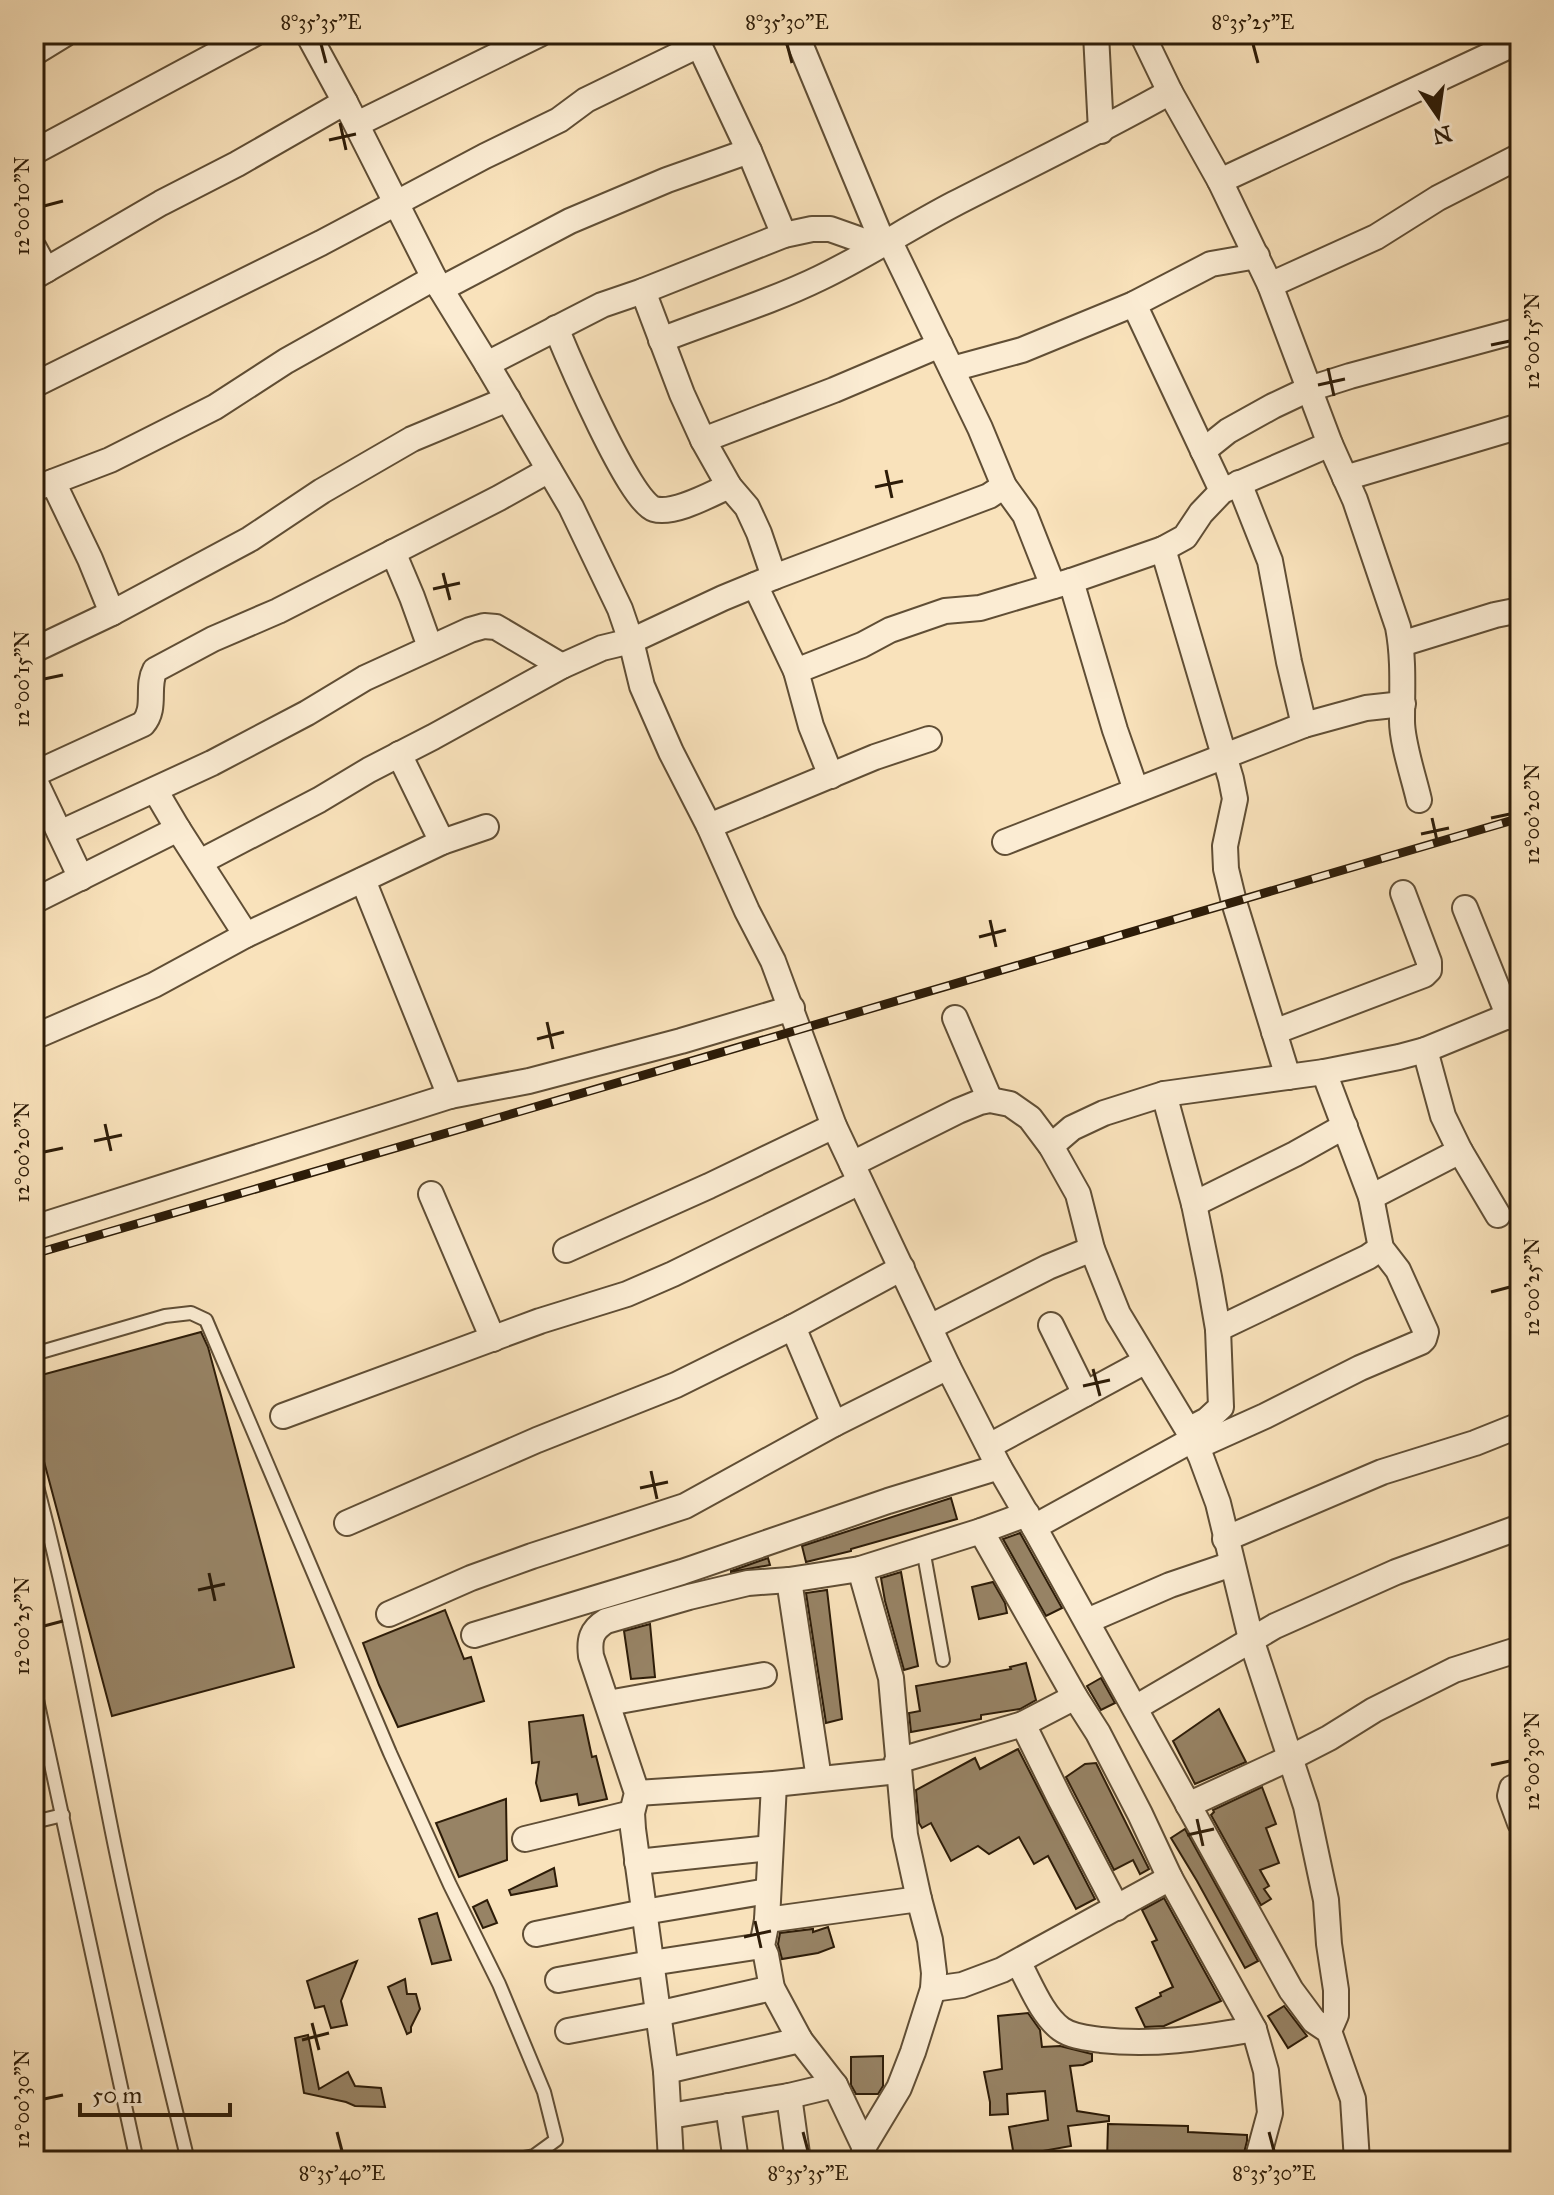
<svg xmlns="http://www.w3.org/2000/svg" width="1554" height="2195" viewBox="0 0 1554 2195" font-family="'IM FELL Great Primer',serif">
  <rect width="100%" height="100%" fill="#f9e2bb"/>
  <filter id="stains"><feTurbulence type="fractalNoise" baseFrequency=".0025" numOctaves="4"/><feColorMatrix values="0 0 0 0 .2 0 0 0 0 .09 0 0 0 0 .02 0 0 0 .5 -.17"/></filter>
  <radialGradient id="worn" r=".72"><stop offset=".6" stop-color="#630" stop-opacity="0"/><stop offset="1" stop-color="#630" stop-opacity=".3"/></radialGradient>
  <g fill="#978365" stroke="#2d1c08" stroke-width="2">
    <polygon points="201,1332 208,1347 294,1667 112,1716 34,1424 34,1377"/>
    <polygon points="951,1498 957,1519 851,1549 851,1551 806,1562 802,1546"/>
    <polygon points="1020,1533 1062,1608 1046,1616 1003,1539"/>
    <polygon points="768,1558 770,1565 731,1572 731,1571"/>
    <polygon points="901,1572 918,1666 904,1670 885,1601 881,1578"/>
    <polygon points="993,1582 1005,1603 1007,1613 979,1619 972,1587"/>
    <polygon points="827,1590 842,1719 826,1723 806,1593"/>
    <polygon points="445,1610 464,1659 471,1657 484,1701 398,1727 379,1685 363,1643"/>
    <polygon points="650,1624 655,1677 631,1679 624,1631"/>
    <polygon points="1026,1663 1036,1700 1020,1709 981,1715 981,1719 911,1732 909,1713 920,1711 916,1686 1011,1669 1010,1667"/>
    <polygon points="1101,1678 1115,1703 1101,1710 1087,1686"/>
    <polygon points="1219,1709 1246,1762 1195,1784 1173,1741"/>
    <polygon points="583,1715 592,1757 596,1756 607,1799 579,1805 577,1794 541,1801 536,1783 539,1762 532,1763 529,1722"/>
    <polygon points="1018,1749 1095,1899 1076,1909 1048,1856 1034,1864 1019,1837 989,1854 978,1846 951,1861 931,1823 922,1828 919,1823 916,1790 975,1758 980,1769"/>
    <polygon points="1096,1763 1149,1869 1140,1874 1133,1860 1114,1870 1066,1777 1085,1764"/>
    <polygon points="1262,1787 1276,1824 1266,1828 1279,1863 1260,1870 1269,1886 1264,1889 1271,1899 1261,1905 1211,1815 1214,1812 1213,1810"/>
    <polygon points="506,1799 507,1860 459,1877 436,1823"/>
    <polygon points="1185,1829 1258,1961 1245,1968 1197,1881 1171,1838"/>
    <polygon points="554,1868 557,1886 511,1895 509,1890"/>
    <polygon points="1164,1898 1221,2001 1164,2026 1145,2027 1136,2008 1161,1996 1160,1993 1173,1987 1152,1942 1157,1940 1142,1910"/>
    <polygon points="487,1900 497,1923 483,1928 473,1907"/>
    <polygon points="437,1913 451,1960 432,1964 419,1919"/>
    <polygon points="828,1927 834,1947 818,1953 782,1959 778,1944 780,1933 813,1929 813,1932"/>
    <polygon points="357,1961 341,2001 347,2025 331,2028 324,2006 315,2008 307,1981"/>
    <polygon points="405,1979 407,1994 416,1994 420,2009 411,2027 411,2032 407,2034 388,1987"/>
    <polygon points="1284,2006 1307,2036 1288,2048 1268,2016"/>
    <polygon points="1028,2013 1040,2030 1042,2047 1060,2046 1092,2054 1092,2061 1083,2065 1070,2066 1077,2111 1109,2116 1109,2121 1068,2126 1071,2146 1014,2156 1009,2127 1048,2120 1045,2091 1007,2094 1008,2114 990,2115 990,2102 984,2072 1002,2069 998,2016"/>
    <polygon points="308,2035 319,2089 348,2072 355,2086 381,2088 385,2107 355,2106 346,2102 304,2093 295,2038"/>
    <polygon points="883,2056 883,2086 878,2094 856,2094 851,2085 851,2057"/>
    <polygon points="1108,2124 1188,2126 1188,2132 1247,2135 1247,2141 1242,2161 1107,2161"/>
  </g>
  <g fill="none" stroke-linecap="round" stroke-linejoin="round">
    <defs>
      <g id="lane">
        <polyline points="34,1354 165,1316 191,1313 206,1320 390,1753 450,1885 499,1984 544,2092 556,2140 534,2156 507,2161"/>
        <path d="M34 1475C64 1586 86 1699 108 1812 131 1929 160 2045 188 2161"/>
        <polyline points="923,1549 943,1660"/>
        <polyline points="34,1686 137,2161"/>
        <polyline points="34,1822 63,1815"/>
      </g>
      <g id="street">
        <polyline points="308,34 345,102 434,278 487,364 571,507 620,609 631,641 642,686 671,752 709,826 747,911 773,961 834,1126 948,1367 999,1467 1034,1527 1291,1990 1314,2021 1329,2031 1353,2099 1357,2161"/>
        <polyline points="701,34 699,45 749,151 784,235"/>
        <polyline points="796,34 883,243"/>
        <polyline points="1096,34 1101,131"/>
        <path d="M1142 34 1170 92 1220 181 1270 285 1330 444 1355 500 1398 627C1404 658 1402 689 1402 721 1402 743 1414 778 1419 800"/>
        <polyline points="34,53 65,34"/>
        <polyline points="357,124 540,34"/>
        <polyline points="34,152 254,34"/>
        <polyline points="1220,181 1520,41"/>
        <polyline points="889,240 980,428 1004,486 1025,515 1053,586"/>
        <polyline points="34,248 46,270"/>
        <polyline points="34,277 161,203 237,164 345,102"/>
        <polyline points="1270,285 1376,237 1438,198 1520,156"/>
        <polyline points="441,289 570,221 667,180 749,151"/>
        <polyline points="643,291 682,394 703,440 729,486 747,507 759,533 774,577"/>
        <polyline points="1134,304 1222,491"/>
        <path d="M556 328C568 357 630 502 654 509 674 515 711 494 729 486"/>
        <path d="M661 340C714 319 769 303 820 278 866 256 908 228 954 204 1026 167 1099 132 1170 92"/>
        <polyline points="487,364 602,305 643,291 784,235 812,229 830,229 864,241 874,248"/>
        <polyline points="952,369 1022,350 1134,304 1211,264 1257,256"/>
        <polyline points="34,385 321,243 485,156 559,120 586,100 699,45"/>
        <polyline points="703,440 834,390 940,345"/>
        <polyline points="1203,451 1228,431 1273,406 1309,389 1350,376 1520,330"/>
        <polyline points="1345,478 1520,426"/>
        <polyline points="53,482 90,559 112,613"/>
        <polyline points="1239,483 1270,561 1289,662 1304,725"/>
        <polyline points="34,489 110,460 215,407 286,361 434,278"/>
        <polyline points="1163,549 1231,779 1235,799 1225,846 1226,869 1234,902 1288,1077"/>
        <polyline points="393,552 412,597 430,647"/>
        <polyline points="1071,581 1115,730 1136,790"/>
        <polyline points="755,585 796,671 811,726 831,776"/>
        <polyline points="1401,644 1495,615 1520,610"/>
        <polyline points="34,650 112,613 250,539 322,491 412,439 508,399"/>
        <polyline points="796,671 862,645 890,630 945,611 980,608 1071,581 1163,549 1185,537 1201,513 1222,491 1330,444"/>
        <polyline points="399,754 442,842"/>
        <path d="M34 774 143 724C157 708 146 687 155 670L213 639 278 611 499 498 549 470"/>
        <polyline points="34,779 81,878"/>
        <polyline points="155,790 178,829 246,935"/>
        <polyline points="709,826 875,757 929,739"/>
        <polyline points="60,833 212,763 307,713 365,678 470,630 484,626 496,627 562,666"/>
        <polyline points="1005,842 1304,725 1366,708 1403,704"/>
        <polyline points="200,862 319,800 369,770 433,737 562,666 602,648 631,641 723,598 774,577 989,496 1004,486"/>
        <polyline points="363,880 450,1096"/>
        <polyline points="34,901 178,829"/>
        <polyline points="1465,908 1509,1017"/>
        <polyline points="955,1018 990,1100"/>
        <polyline points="1274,1032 1424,975 1429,970 1429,962 1403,893"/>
        <polyline points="34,1037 154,985 246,935 442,842 486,827"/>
        <polyline points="1425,1050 1443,1116 1460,1151 1498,1215"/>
        <polyline points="1164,1094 1194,1204 1209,1277 1218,1329 1221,1407 1207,1420 1188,1430"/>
        <polyline points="1051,1146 1072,1128 1104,1113 1164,1094 1324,1072 1399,1057 1425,1050 1520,1011"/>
        <polyline points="852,1164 958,1111 980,1102 990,1100 1010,1104 1030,1118 1051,1146 1078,1194 1092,1249 1118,1314 1188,1430 1201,1457 1218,1503 1251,1639 1306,1806 1326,1900 1329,1944 1336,1990 1336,2015 1329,2031"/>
        <polyline points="431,1194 493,1339"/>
        <polyline points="1371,1197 1460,1151"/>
        <polyline points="1194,1204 1295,1154 1345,1126"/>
        <polyline points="34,1228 450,1096 529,1081 681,1041 792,1008"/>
        <polyline points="566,1250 709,1186 834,1126"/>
        <polyline points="1051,1325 1085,1394"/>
        <polyline points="793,1327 834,1424"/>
        <polyline points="930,1327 1048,1267 1092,1249"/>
        <polyline points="1218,1329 1368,1257 1381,1248"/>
        <polyline points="283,1416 540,1321 627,1294 673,1274 860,1182"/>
        <polyline points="989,1446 1146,1361"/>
        <polyline points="1196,1447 1265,1416 1360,1368 1421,1342 1424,1339 1426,1332 1398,1270 1381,1248 1371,1197 1324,1072"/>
        <polyline points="347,1523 537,1440 676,1385 793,1327 902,1268"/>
        <polyline points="1034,1527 1192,1440"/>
        <polyline points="981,1531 1075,1697 1098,1733 1140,1814 1170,1878 1254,2029 1266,2071 1270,2113 1257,2161"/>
        <polyline points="1225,1539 1382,1472 1475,1443 1520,1425"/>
        <polyline points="860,1569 891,1678 905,1835 919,1899 930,1940 934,1973 933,1989 913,2052 899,2088 864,2146 864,2161"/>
        <polyline points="789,1580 819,1779"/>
        <polyline points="389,1614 471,1578 532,1556 685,1506 834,1424 948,1367"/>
        <polyline points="1087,1621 1170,1585 1232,1564"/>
        <polyline points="474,1635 682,1572 888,1501 999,1467"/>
        <polyline points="608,1703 764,1675"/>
        <polyline points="1135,1708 1275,1626 1396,1572 1520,1527"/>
        <polyline points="1023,1724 1060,1799 1117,1908"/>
        <polyline points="897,1761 1023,1724 1075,1697"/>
        <polyline points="774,1784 767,1920 762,1946 766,1955 772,1988 800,2040 835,2085 864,2146"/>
        <polyline points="1520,1785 1512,1788 1510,1796 1520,1823"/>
        <polyline points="637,1793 774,1784 898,1771"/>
        <polyline points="1188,1805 1290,1758 1329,1738 1374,1710 1454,1670 1520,1649"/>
        <polyline points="525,1839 632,1813"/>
        <polyline points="637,1862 770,1848"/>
        <polyline points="767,1920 919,1899"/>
        <polyline points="536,1934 644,1912 768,1891"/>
        <path d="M1018 1962C1030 1983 1041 2014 1061 2029 1072 2037 1088 2038 1101 2040 1155 2046 1201 2038 1254 2029"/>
        <polyline points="558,1980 651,1963 762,1946"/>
        <polyline points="933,1989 962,1985 1002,1970 1170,1878"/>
        <polyline points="568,2031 657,2014 772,1988"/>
        <polyline points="666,2071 800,2040"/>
        <polyline points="789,2096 798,2161"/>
        <polyline points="728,2106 736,2161"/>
        <polyline points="670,2116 789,2096 835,2085"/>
        <path d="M671 2161 666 2071 633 1829 632 1813 637 1793 591 1656C589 1640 591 1630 606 1621L689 1597 748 1583 789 1580 860 1569 981 1531 1027 1514"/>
      </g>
    </defs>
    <use href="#lane" stroke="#604e35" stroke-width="16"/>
    <use href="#street" stroke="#604e35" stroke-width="28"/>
    <use href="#lane" stroke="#fbecd3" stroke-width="12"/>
    <use href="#street" stroke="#fbecd3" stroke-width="24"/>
    <defs>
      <polyline id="rail" points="34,1254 1520,818"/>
    </defs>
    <use href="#rail" stroke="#2d1c08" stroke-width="9"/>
    <use href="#rail" stroke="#fbecd3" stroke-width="6" stroke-dasharray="18" stroke-linecap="butt"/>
  </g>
  <path fill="none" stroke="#2d1c08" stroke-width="3" d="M321 44 326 63M787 44 792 63M1253 44 1258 63M340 123 346 150M329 140 356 134M44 206 63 201M1491 345 1510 341M1328 368 1334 396M1318 385 1345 379M886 470 892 498M875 487 903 481M443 573 450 600M433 589 460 583M44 679 63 675M1432 818 1438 845M1491 818 1510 814M1421 834 1449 828M990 920 996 947M979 937 1006 930M547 1022 553 1049M537 1039 564 1032M105 1124 111 1151M94 1141 122 1135M44 1152 63 1148M1491 1292 1510 1287M1093 1369 1100 1396M1083 1386 1110 1380M651 1471 657 1499M640 1488 668 1482M209 1573 215 1601M198 1590 225 1584M44 1626 63 1621M1491 1765 1510 1761M1197 1819 1203 1846M1187 1835 1214 1829M755 1921 761 1948M744 1937 771 1931M312 2023 319 2050M302 2040 329 2033M44 2099 63 2095M337 2132 342 2151M803 2132 808 2151M1269 2132 1274 2151"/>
  <rect width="1554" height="2195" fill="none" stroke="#f9e2bb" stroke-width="88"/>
  <g transform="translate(1438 116) rotate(167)" stroke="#fbecd3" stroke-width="6" paint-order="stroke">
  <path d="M0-6L14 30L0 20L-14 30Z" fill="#2d1c08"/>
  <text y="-12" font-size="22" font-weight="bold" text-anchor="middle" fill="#2d1c08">N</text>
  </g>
  <path d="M80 2103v12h150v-12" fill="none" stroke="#2d1c08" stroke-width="4"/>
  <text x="92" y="2103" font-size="24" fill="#2d1c08" stroke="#fbecd3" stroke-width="6" paint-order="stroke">50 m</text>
  <rect x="44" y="44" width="1466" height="2107" fill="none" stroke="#2d1c08" stroke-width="3"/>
  <g font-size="20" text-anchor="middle" fill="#2d1c08">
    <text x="321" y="29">8°35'35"E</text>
    <text x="787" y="29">8°35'30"E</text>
    <text x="1253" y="29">8°35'25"E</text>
    <text transform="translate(22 206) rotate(-90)" y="7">12°00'10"N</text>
    <text transform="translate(1532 341) rotate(-90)" y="7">12°00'15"N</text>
    <text transform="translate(22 679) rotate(-90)" y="7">12°00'15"N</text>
    <text transform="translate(1532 814) rotate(-90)" y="7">12°00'20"N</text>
    <text transform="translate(22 1152) rotate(-90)" y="7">12°00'20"N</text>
    <text transform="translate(1532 1287) rotate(-90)" y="7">12°00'25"N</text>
    <text transform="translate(22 1626) rotate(-90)" y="7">12°00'25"N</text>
    <text transform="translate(1532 1761) rotate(-90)" y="7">12°00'30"N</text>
    <text transform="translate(22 2099) rotate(-90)" y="7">12°00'30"N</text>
    <text x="342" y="2180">8°35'40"E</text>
    <text x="808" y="2180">8°35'35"E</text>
    <text x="1274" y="2180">8°35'30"E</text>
  </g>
  <rect width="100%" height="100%" filter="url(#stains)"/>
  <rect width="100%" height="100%" fill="url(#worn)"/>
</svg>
